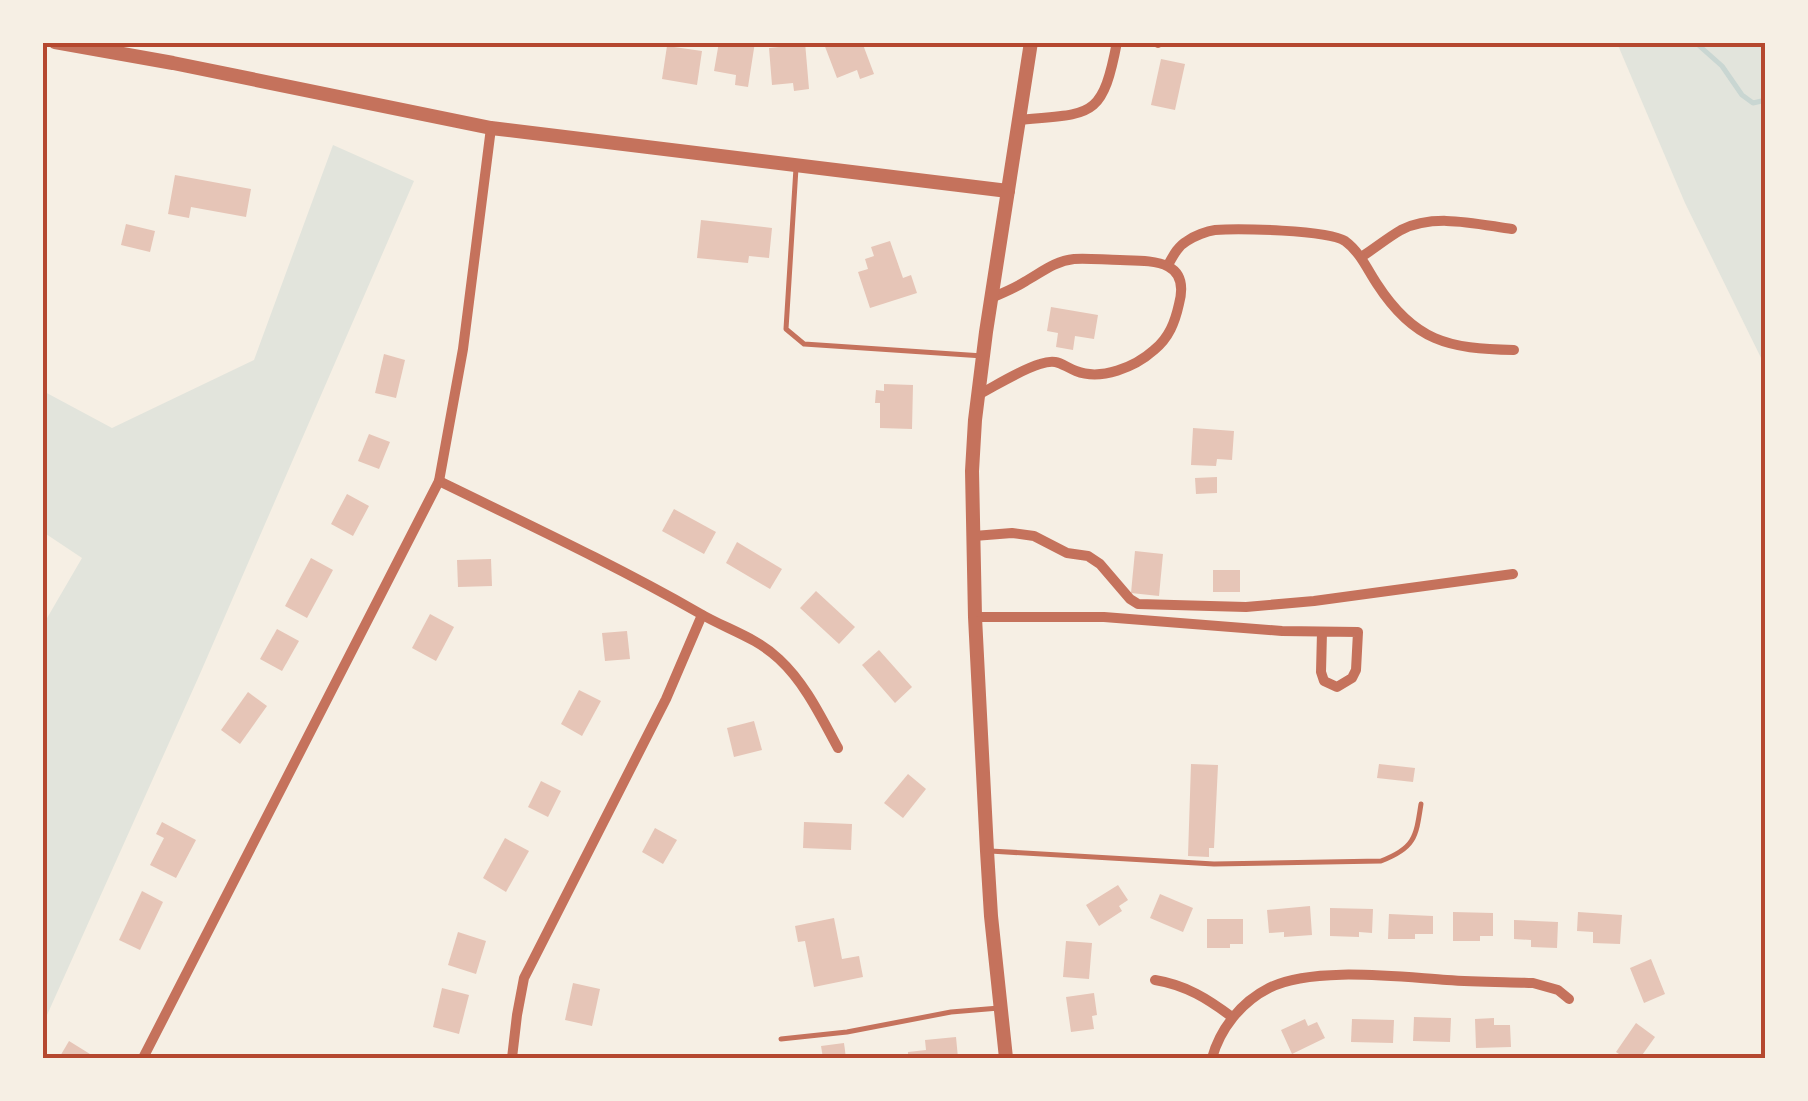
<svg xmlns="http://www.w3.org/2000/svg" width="1808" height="1101" viewBox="0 0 1808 1101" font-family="Ubuntu,sans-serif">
  <rect width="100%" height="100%" fill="#f6efe4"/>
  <g fill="#e2e4dc">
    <polygon points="1617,43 1765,43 1765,366 1685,203"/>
    <polygon points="333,145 414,181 199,676 43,1024 43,625 82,558 43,532 43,391 112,428 254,360"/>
  </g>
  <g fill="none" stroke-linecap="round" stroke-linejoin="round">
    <polyline stroke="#c9d6d2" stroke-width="5" points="1695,42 1722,66 1742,95 1753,103 1766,100"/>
  </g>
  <g fill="#e6c5b7">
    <polygon points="719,42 755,42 748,87 735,85 736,75 714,71"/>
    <polygon points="788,42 805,42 809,89 794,91 793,83 772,85 769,48 789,46"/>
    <polygon points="827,42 862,42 874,74 860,79 857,70 837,78 824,44"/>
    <polygon points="667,46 702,51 697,85 662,79"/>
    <polygon points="1161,59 1185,64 1175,110 1151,105"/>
    <polygon points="175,175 251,189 246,217 191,207 189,218 168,214"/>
    <polygon points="701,220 772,228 769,258 749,256 748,263 697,258"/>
    <polygon points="126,224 155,231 150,252 121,245"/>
    <polygon points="890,241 903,278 911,275 917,293 870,308 858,272 868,269 865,259 874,256 871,247"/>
    <polygon points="1051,307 1098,315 1094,339 1075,336 1073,350 1056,347 1058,333 1047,331"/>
    <polygon points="384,354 405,360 396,398 375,393"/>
    <polygon points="884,384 913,385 912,429 880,428 880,403 875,403 876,390 884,391"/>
    <polygon points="1193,428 1234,431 1232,460 1217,459 1216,466 1191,465"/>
    <polygon points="369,434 390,442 379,469 358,461"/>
    <polygon points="1217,477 1217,493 1196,494 1195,478"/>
    <polygon points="347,494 369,506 353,536 331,524"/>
    <polygon points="674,509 716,532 704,554 662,531"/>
    <polygon points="737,542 782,569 770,589 726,563"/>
    <polygon points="1135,551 1163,554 1159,596 1131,593"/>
    <polygon points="311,558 333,570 307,618 285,606"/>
    <polygon points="491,559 492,586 458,587 457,560"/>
    <rect x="1213" y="570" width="27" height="22"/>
    <polygon points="816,591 855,627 839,644 800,608"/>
    <polygon points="430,614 454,627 436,661 412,648"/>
    <polygon points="277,629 299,641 282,671 260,659"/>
    <polygon points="627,631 630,659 605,661 602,633"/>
    <polygon points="879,650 912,687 895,703 862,665"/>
    <polygon points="579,690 601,701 582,736 561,724"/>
    <polygon points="248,692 267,706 240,744 221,730"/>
    <polygon points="754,721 762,750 734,757 727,728"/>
    <polygon points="1191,764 1218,765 1214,848 1209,848 1209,857 1188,856"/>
    <polygon points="1379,764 1415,768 1413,782 1377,778"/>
    <polygon points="908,774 926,789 903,818 884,803"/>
    <polygon points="541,781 561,791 548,817 528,807"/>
    <polygon points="162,822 196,840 176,878 150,865 164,838 156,834"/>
    <polygon points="804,822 852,824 851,850 803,848"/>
    <polygon points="655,828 677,840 663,864 642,852"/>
    <polygon points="505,838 529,851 506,892 483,878"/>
    <polygon points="1118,885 1128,900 1119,906 1122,911 1099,926 1086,905"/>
    <polygon points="142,891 163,902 140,950 119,940"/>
    <polygon points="1160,894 1193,908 1183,932 1150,918"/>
    <polygon points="1310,906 1312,935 1284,937 1284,932 1269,933 1267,910"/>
    <polygon points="1330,908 1373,909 1372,933 1359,932 1359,937 1330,936"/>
    <polygon points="1453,912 1493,913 1493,936 1480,936 1480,941 1453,941"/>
    <polygon points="1578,912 1622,915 1620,944 1593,943 1593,932 1577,931"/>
    <polygon points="1389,914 1433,916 1433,934 1415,934 1415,939 1388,939"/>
    <polygon points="834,918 842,959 859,956 863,977 814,987 805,941 798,942 795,926"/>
    <polygon points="1207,919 1243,919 1243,944 1230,944 1230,948 1207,948"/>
    <polygon points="1514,920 1558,922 1557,948 1531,947 1531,940 1514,939"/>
    <polygon points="458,932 486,941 476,974 448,965"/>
    <polygon points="1066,941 1092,943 1089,979 1063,977"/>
    <polygon points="1651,959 1665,994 1644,1003 1630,968"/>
    <polygon points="573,983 600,989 592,1026 565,1020"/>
    <polygon points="442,988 469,995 459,1034 433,1027"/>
    <polygon points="1094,993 1097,1015 1092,1016 1094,1029 1071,1032 1066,997"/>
    <polygon points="1414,1017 1451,1018 1450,1042 1413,1041"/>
    <polygon points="1494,1018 1494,1025 1510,1025 1511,1047 1476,1048 1475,1019"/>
    <polygon points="1305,1019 1308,1026 1317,1022 1325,1038 1292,1054 1281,1030"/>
    <polygon points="1352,1019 1394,1020 1393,1043 1351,1042"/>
    <polygon points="1636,1023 1655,1037 1640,1058 1625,1058 1616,1052"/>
    <polygon points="956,1037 958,1058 908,1058 908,1052 926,1050 925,1040"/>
    <polygon points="69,1041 90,1054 88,1058 59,1058"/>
    <polygon points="844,1043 846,1058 823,1058 821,1046"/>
  </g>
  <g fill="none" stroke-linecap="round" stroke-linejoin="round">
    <g stroke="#c5725c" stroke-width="5">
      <polyline points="796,168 786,329 804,344 983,356"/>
      <path d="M990 851 1214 864 1381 861C1415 848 1416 837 1421 804"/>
      <polyline points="781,1039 847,1032 951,1012 999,1008"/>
    </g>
    <g stroke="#c5725c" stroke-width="10">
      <polyline points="1158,42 1158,43"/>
      <path d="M1018 120C1091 113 1102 121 1117 42"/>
      <path d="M1361 257C1374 249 1387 238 1401 230 1434 213 1476 224 1512 229"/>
      <path d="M1168 265C1173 256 1178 246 1187 241 1194 236 1207 231 1215 230 1237 228 1328 230 1345 241 1360 252 1367 269 1377 284 1414 341 1448 349 1514 350"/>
      <path d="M978 395C997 385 1020 370 1040 364 1058 358 1061 365 1076 371 1101 381 1135 367 1154 350 1169 338 1175 322 1179 304 1191 259 1152 261 1120 260 1105 260 1089 258 1074 259 1055 261 1042 272 1026 281 1015 288 1003 293 991 298"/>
      <path d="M439 481C527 524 615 565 699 613 726 629 756 637 779 659 805 683 821 717 838 748"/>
      <polyline points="974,536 1012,533 1034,536 1067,553 1088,556 1100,564 1130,599 1138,604 1246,607 1314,601 1513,574"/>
      <polyline points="975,617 1104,617 1282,631 1358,632 1356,670 1352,678 1337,687 1324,681 1321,672 1322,632"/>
      <path d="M1155 980C1186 985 1208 999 1232 1017"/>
      <polyline points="143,1058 439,481 463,349 491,128"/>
      <polyline points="512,1058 517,1015 524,978 666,699 702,615"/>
      <path d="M1212 1058C1220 1029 1241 1002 1269 988 1312 966 1399 977 1447 980 1476 982 1504 982 1533 983L1558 990 1569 999"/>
    </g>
    <g stroke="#c5725c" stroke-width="14">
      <polyline points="55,42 173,63 491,128 1008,191"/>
      <polyline points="1006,1058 991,916 987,851 975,617 972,471 975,420 986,332 1031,42"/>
    </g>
  </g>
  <rect width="1808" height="1101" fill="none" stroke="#f6efe4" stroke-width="90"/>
  <rect x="45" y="45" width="1718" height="1011" fill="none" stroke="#b5482f" stroke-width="4"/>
</svg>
